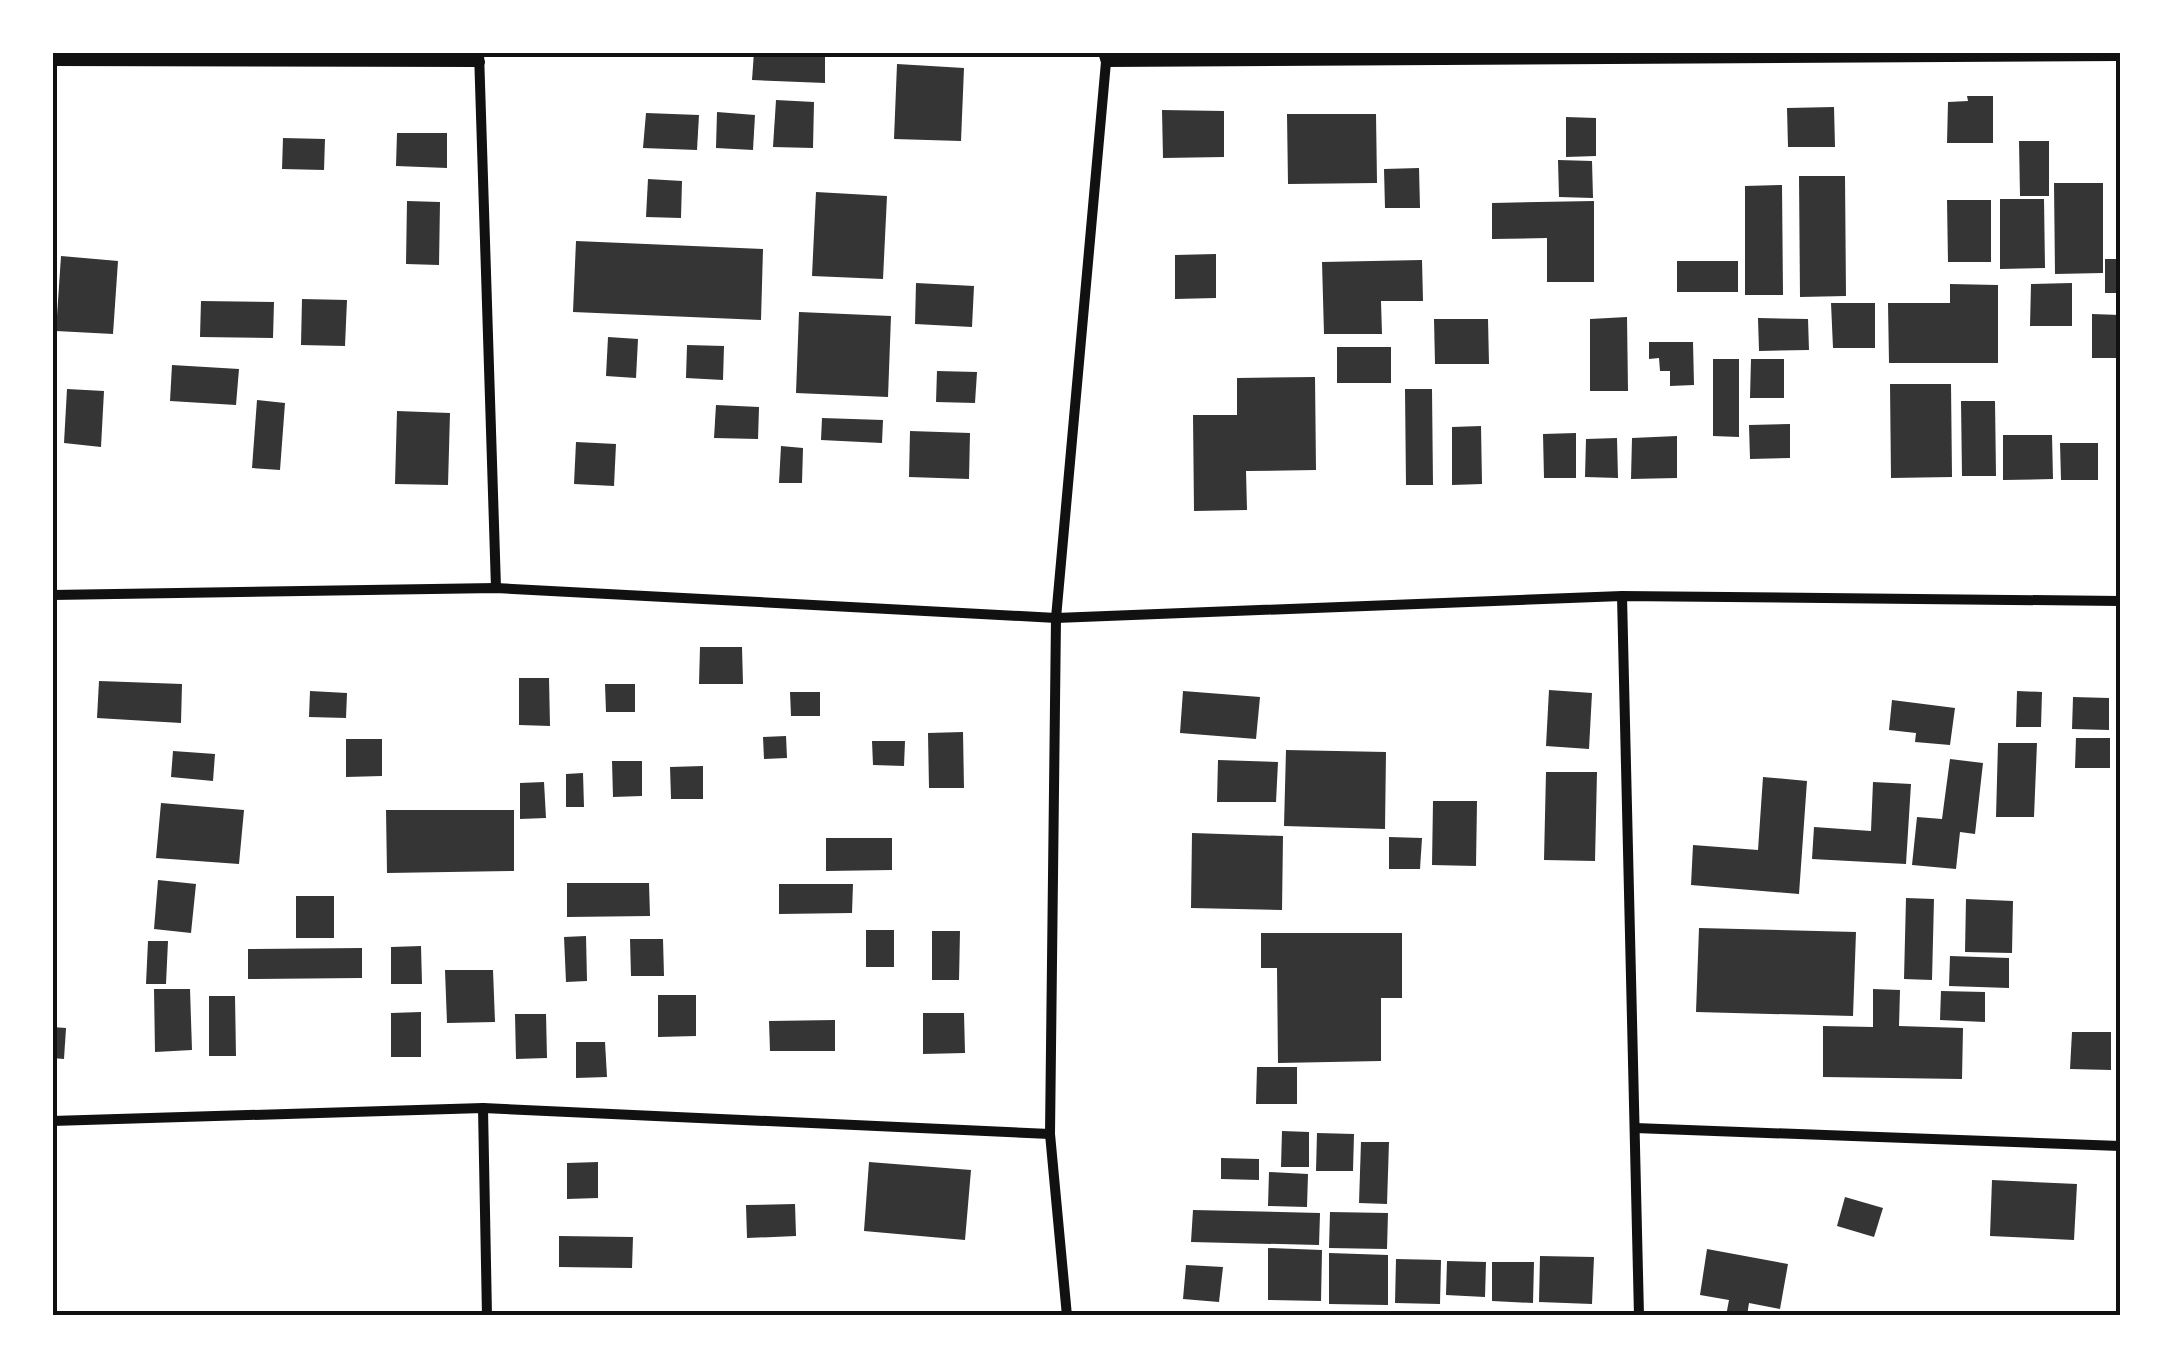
<svg xmlns="http://www.w3.org/2000/svg" width="2173" height="1368" viewBox="0 0 2173 1368" font-family="'Exo 2',sans-serif">
  <rect width="100%" height="100%" fill="#fff"/>
  <g fill="#353535">
    <polygon points="754,52 825,52 825,83 752,80"/>
    <polygon points="897,64 964,68 961,141 894,139"/>
    <polygon points="1967,96 1993,96 1993,143 1947,143 1948,102 1968,101"/>
    <polygon points="776,100 814,102 813,148 773,147"/>
    <polygon points="1834,107 1835,147 1788,147 1787,108"/>
    <polygon points="1162,110 1224,111 1224,157 1163,158"/>
    <polygon points="717,112 755,115 753,150 716,148"/>
    <polygon points="646,113 699,115 697,150 643,148"/>
    <polygon points="1287,114 1376,114 1377,183 1288,184"/>
    <polygon points="1566,117 1596,118 1596,156 1566,157"/>
    <polygon points="397,133 447,133 447,168 396,166"/>
    <polygon points="283,138 325,139 324,170 282,169"/>
    <polygon points="2019,141 2049,141 2049,196 2020,196"/>
    <polygon points="1558,160 1592,161 1593,198 1559,197"/>
    <polygon points="1419,168 1420,208 1385,208 1384,169"/>
    <polygon points="1799,176 1845,176 1846,296 1800,297"/>
    <polygon points="648,179 682,181 681,218 646,217"/>
    <polygon points="2054,183 2103,183 2103,273 2055,274"/>
    <polygon points="1782,185 1783,295 1745,295 1745,186"/>
    <polygon points="816,192 887,196 883,279 812,276"/>
    <polygon points="2000,199 2044,199 2045,268 2000,269"/>
    <polygon points="1947,200 1991,200 1991,262 1948,262"/>
    <polygon points="407,201 440,202 439,265 406,264"/>
    <polygon points="1594,201 1594,282 1547,282 1547,238 1492,239 1492,203"/>
    <polygon points="576,241 763,249 761,320 573,312"/>
    <polygon points="1216,254 1216,298 1175,299 1175,255"/>
    <polygon points="61,256 118,261 113,334 56,331"/>
    <rect x="2105" y="259" width="15" height="34"/>
    <polygon points="1422,260 1423,301 1381,301 1382,334 1324,334 1322,262"/>
    <rect x="1677" y="261" width="61" height="31"/>
    <polygon points="916,283 974,286 972,327 915,324"/>
    <polygon points="2072,283 2072,326 2030,326 2031,284"/>
    <polygon points="1950,284 1998,285 1998,363 1889,363 1888,303 1950,303"/>
    <polygon points="302,299 347,300 345,346 301,345"/>
    <polygon points="201,301 274,302 273,338 200,337"/>
    <polygon points="1831,303 1875,303 1875,348 1833,348"/>
    <polygon points="799,312 891,316 888,397 796,393"/>
    <polygon points="2092,314 2120,315 2120,358 2092,358"/>
    <polygon points="1627,317 1628,391 1590,391 1590,319"/>
    <polygon points="1758,318 1808,319 1809,350 1759,351"/>
    <polygon points="1434,319 1488,319 1489,364 1435,364"/>
    <polygon points="608,337 638,339 636,378 606,376"/>
    <polygon points="1649,342 1693,342 1694,385 1670,386 1670,371 1660,371 1659,358 1649,359"/>
    <polygon points="687,345 724,346 723,380 686,378"/>
    <rect x="1337" y="347" width="54" height="36"/>
    <polygon points="1713,359 1739,359 1739,437 1713,436"/>
    <polygon points="1751,359 1784,359 1784,398 1750,398"/>
    <polygon points="172,365 239,369 236,405 170,401"/>
    <polygon points="937,371 977,372 975,403 936,402"/>
    <polygon points="1315,377 1316,470 1246,471 1247,510 1194,511 1193,415 1237,415 1237,378"/>
    <polygon points="1890,384 1951,384 1952,477 1891,478"/>
    <polygon points="67,389 104,391 101,447 64,443"/>
    <polygon points="1405,389 1432,389 1433,485 1406,485"/>
    <polygon points="257,400 285,403 280,470 252,468"/>
    <polygon points="1961,401 1995,401 1996,476 1962,476"/>
    <polygon points="716,405 759,407 758,439 714,438"/>
    <polygon points="397,411 450,413 448,485 395,484"/>
    <polygon points="822,418 883,420 882,443 821,440"/>
    <polygon points="1790,424 1790,458 1750,459 1749,425"/>
    <polygon points="1481,426 1482,484 1452,485 1452,427"/>
    <polygon points="910,431 970,433 969,479 909,477"/>
    <polygon points="1576,433 1576,478 1544,478 1543,434"/>
    <polygon points="2003,435 2052,435 2053,479 2003,480"/>
    <polygon points="1677,436 1677,478 1631,479 1632,438"/>
    <polygon points="1617,438 1618,478 1585,477 1586,439"/>
    <polygon points="576,442 616,444 614,486 574,484"/>
    <polygon points="2060,443 2098,443 2098,480 2061,480"/>
    <polygon points="781,446 803,448 802,483 779,483"/>
    <polygon points="700,647 742,647 743,684 699,684"/>
    <polygon points="519,678 549,678 550,726 519,725"/>
    <polygon points="99,681 182,684 181,723 97,718"/>
    <polygon points="605,684 635,684 635,712 606,712"/>
    <polygon points="1549,690 1592,693 1589,749 1546,746"/>
    <polygon points="310,691 347,693 346,718 309,717"/>
    <polygon points="1183,691 1260,697 1256,739 1180,733"/>
    <polygon points="2017,691 2042,692 2041,727 2016,727"/>
    <polygon points="790,692 820,692 820,716 791,716"/>
    <polygon points="2073,697 2109,698 2109,730 2072,729"/>
    <polygon points="1892,700 1955,708 1950,745 1915,742 1916,733 1889,730"/>
    <polygon points="963,732 964,788 929,788 928,733"/>
    <polygon points="786,736 787,758 764,759 763,737"/>
    <polygon points="2076,738 2110,738 2110,768 2075,768"/>
    <polygon points="346,739 382,739 382,776 346,777"/>
    <polygon points="872,741 905,741 904,766 873,765"/>
    <polygon points="1998,743 2037,743 2034,817 1996,817"/>
    <polygon points="1286,750 1386,752 1385,829 1284,826"/>
    <polygon points="173,751 215,754 213,781 171,777"/>
    <polygon points="1950,759 1983,763 1975,834 1960,832 1956,869 1912,865 1917,817 1942,819"/>
    <polygon points="1218,760 1278,762 1276,802 1217,802"/>
    <polygon points="612,761 642,761 642,796 613,797"/>
    <polygon points="703,766 703,799 671,799 670,767"/>
    <polygon points="1546,772 1597,772 1595,861 1544,860"/>
    <polygon points="583,773 584,807 566,807 566,774"/>
    <polygon points="1763,777 1807,781 1799,894 1691,885 1693,845 1758,850"/>
    <polygon points="544,782 546,818 520,819 520,783"/>
    <polygon points="1873,782 1911,784 1906,864 1812,859 1814,827 1871,831"/>
    <polygon points="1433,801 1477,801 1476,866 1432,865"/>
    <polygon points="161,803 244,810 239,864 156,858"/>
    <polygon points="386,810 514,810 514,871 387,873"/>
    <polygon points="1192,833 1283,836 1282,910 1191,908"/>
    <polygon points="1389,837 1422,838 1420,869 1389,869"/>
    <polygon points="826,838 892,838 892,870 826,871"/>
    <polygon points="158,880 196,884 191,933 154,929"/>
    <polygon points="567,883 649,883 650,916 567,917"/>
    <polygon points="779,884 853,884 852,913 779,914"/>
    <rect x="296" y="896" width="38" height="42"/>
    <polygon points="1906,898 1934,899 1932,980 1904,979"/>
    <polygon points="1966,899 2013,901 2012,953 1965,952"/>
    <polygon points="1699,928 1856,932 1853,1016 1696,1012"/>
    <rect x="866" y="930" width="28" height="37"/>
    <polygon points="932,931 960,931 959,980 932,980"/>
    <polygon points="1261,933 1402,933 1402,998 1381,998 1381,1061 1278,1063 1277,968 1261,968"/>
    <polygon points="586,936 587,981 566,982 564,937"/>
    <polygon points="630,939 663,939 664,976 631,976"/>
    <polygon points="148,941 168,941 166,984 146,984"/>
    <polygon points="421,946 422,984 391,984 391,947"/>
    <polygon points="362,948 362,978 248,979 248,949"/>
    <polygon points="1950,956 2009,958 2009,988 1949,986"/>
    <polygon points="445,970 493,970 495,1022 447,1023"/>
    <polygon points="154,989 190,989 192,1050 155,1052"/>
    <polygon points="1873,989 1900,990 1899,1026 1963,1028 1962,1079 1823,1077 1823,1026 1873,1027"/>
    <polygon points="1941,991 1985,992 1985,1022 1940,1020"/>
    <polygon points="658,995 696,995 696,1036 658,1037"/>
    <polygon points="209,996 235,996 236,1056 209,1056"/>
    <polygon points="421,1012 421,1057 391,1057 391,1013"/>
    <polygon points="923,1013 964,1013 965,1053 923,1054"/>
    <polygon points="515,1014 546,1014 547,1058 516,1059"/>
    <polygon points="835,1020 835,1051 770,1051 769,1021"/>
    <polygon points="52,1027 66,1028 64,1059 52,1058"/>
    <polygon points="2072,1032 2111,1032 2111,1070 2070,1069"/>
    <polygon points="576,1042 605,1042 607,1077 576,1078"/>
    <polygon points="1257,1067 1297,1067 1297,1104 1256,1104"/>
    <polygon points="1282,1131 1309,1132 1309,1167 1281,1167"/>
    <polygon points="1317,1133 1354,1134 1353,1171 1316,1171"/>
    <polygon points="1361,1142 1389,1142 1387,1204 1359,1203"/>
    <polygon points="1221,1158 1259,1159 1259,1180 1221,1179"/>
    <polygon points="598,1162 598,1198 567,1199 567,1163"/>
    <polygon points="869,1162 971,1170 965,1240 864,1231"/>
    <polygon points="1269,1172 1308,1174 1307,1207 1268,1206"/>
    <polygon points="1992,1180 2077,1184 2074,1240 1990,1236"/>
    <polygon points="1845,1197 1883,1208 1874,1237 1837,1226"/>
    <polygon points="795,1204 796,1236 747,1238 746,1205"/>
    <polygon points="1193,1210 1320,1213 1319,1245 1191,1242"/>
    <polygon points="1330,1212 1388,1213 1387,1249 1329,1248"/>
    <polygon points="559,1236 633,1237 632,1268 559,1267"/>
    <polygon points="1268,1248 1322,1250 1321,1301 1268,1300"/>
    <polygon points="1707,1249 1788,1264 1780,1309 1749,1303 1747,1316 1726,1316 1729,1300 1700,1295"/>
    <polygon points="1329,1253 1388,1255 1388,1305 1329,1304"/>
    <polygon points="1540,1256 1594,1257 1592,1304 1539,1302"/>
    <polygon points="1396,1259 1441,1260 1440,1304 1395,1303"/>
    <polygon points="1447,1261 1486,1262 1485,1297 1446,1295"/>
    <polygon points="1492,1262 1534,1262 1533,1303 1492,1301"/>
    <polygon points="1186,1265 1223,1267 1219,1302 1183,1299"/>
  </g>
  <g fill="none" stroke-linecap="round" stroke-linejoin="round">
    <g stroke="#111" stroke-width="10">
      <polyline points="479,52 496,588"/>
      <polyline points="52,61 480,62"/>
      <polyline points="1106,62 2120,56"/>
      <polyline points="52,595 496,588 1056,618 1622,596 2120,601"/>
      <polyline points="1622,596 1639,1316"/>
      <polyline points="483,1108 487,1316"/>
      <polyline points="52,1121 483,1108 1050,1134"/>
      <polyline points="1635,1128 2120,1146"/>
      <polyline points="1067,1316 1050,1134 1056,618 1106,62 1103,52"/>
    </g>
  </g>
  <rect width="2173" height="1368" fill="none" stroke="#ffffff" stroke-width="110"/>
  <rect x="55" y="55" width="2063" height="1258" fill="none" stroke="#111" stroke-width="4"/>
</svg>
